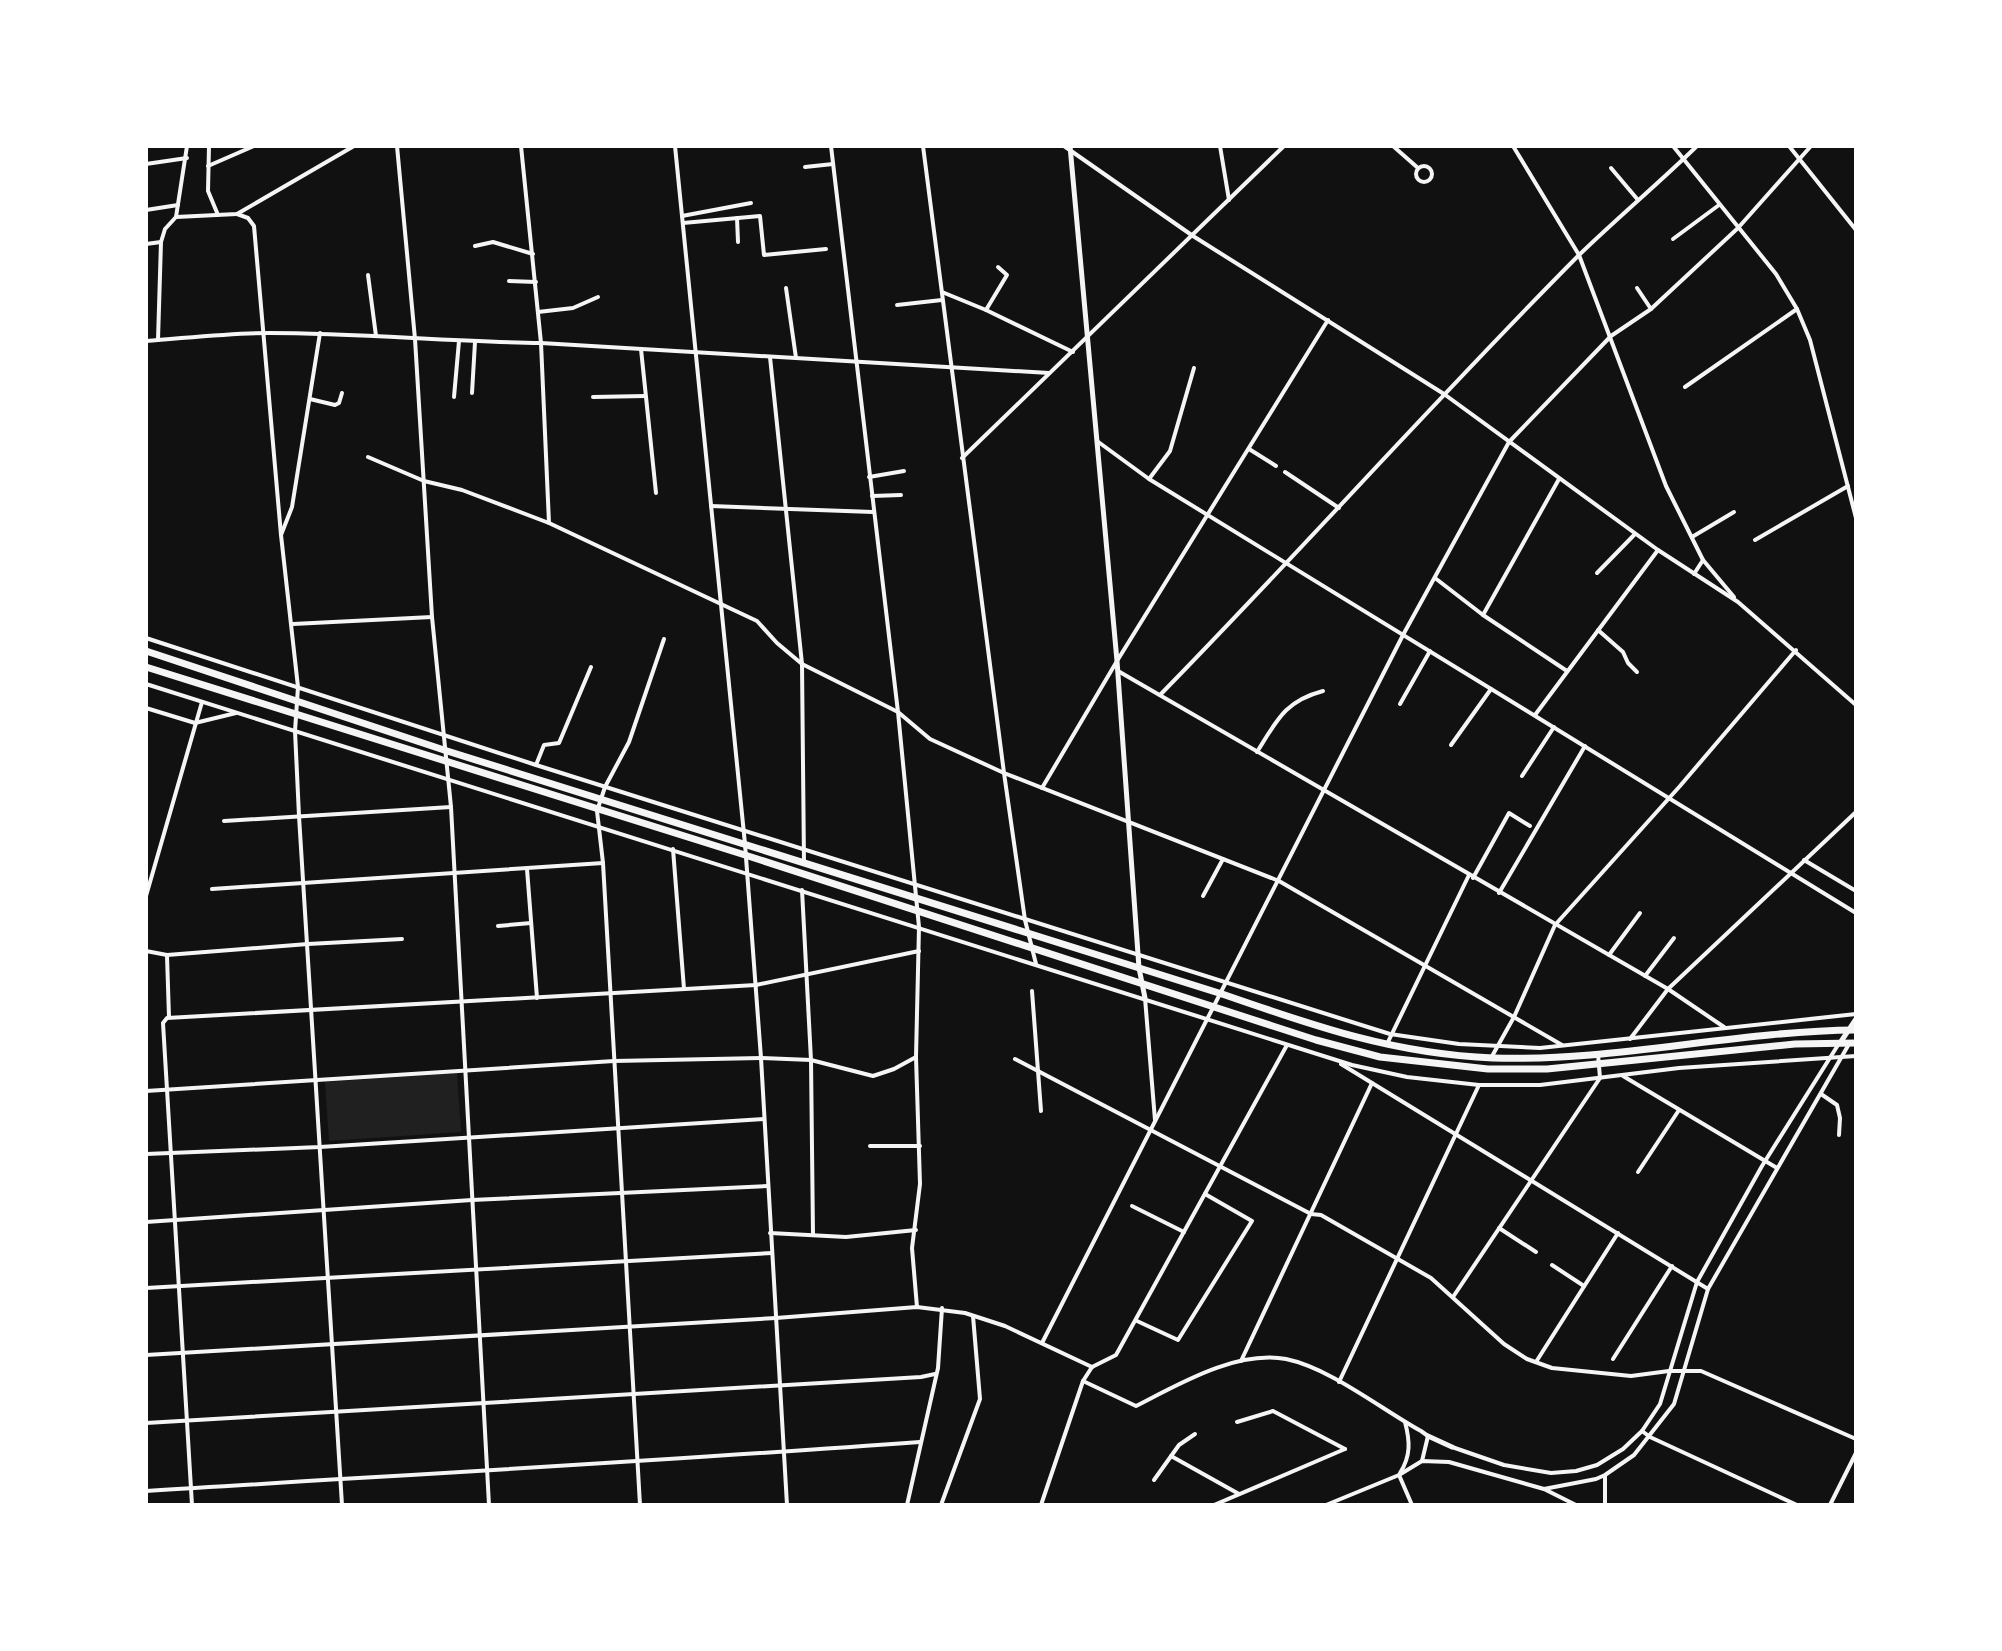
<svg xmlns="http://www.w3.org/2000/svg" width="2002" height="1651" viewBox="0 0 2002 1651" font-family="'Nunito Sans',sans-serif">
  <rect width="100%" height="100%" fill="#111"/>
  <polygon fill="#202020" points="457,1073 461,1132 329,1141 325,1082"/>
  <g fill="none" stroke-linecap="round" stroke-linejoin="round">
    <g stroke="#f5f5f5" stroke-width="4">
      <polyline points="209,146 208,191 218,215"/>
      <polyline points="397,146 415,339 432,617 451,807 489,1505"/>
      <polyline points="521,146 541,343 549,523"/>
      <polyline points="675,146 745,844 761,1058 787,1505"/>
      <polyline points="831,146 898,712 919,927 916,1057 920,1184 912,1248 917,1307"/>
      <polyline points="923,146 1004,773 1025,920 1036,964"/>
      <polyline points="1064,146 1193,236 1444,394 1658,550 1738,602 1856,705"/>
      <polyline points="1220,146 1229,200"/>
      <polyline points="1393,146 1418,168"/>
      <polyline points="1513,146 1579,255 1666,486 1703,560 1734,597"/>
      <polyline points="1673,146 1776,274 1797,309 1810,340 1856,518"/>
      <polyline points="1789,146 1856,230"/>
      <polyline points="146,164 187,158"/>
      <circle cx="1424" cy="174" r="8"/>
      <polyline points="208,166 254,146"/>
      <polyline points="805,167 833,164"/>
      <polyline points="1611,168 1638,200"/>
      <polyline points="146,210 178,205"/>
      <polyline points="237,214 248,218 254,226 281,535 298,687 295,731 299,816 342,1505"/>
      <polyline points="682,216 751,203"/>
      <polyline points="176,217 237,214 354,146"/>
      <polyline points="737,218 738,242"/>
      <polyline points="683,223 760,216 764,255 826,249"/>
      <polyline points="1673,239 1719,205"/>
      <polyline points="146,244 161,242"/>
      <polyline points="475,246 493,242 533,254"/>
      <polyline points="368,275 376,336"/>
      <polyline points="509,281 536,282"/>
      <polyline points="786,288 796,358"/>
      <polyline points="1637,288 1651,309"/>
      <polyline points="942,292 986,310 1073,352"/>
      <polyline points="897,305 942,300"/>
      <polyline points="986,310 1007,275 998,267"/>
      <polyline points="538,312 573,308 598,297"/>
      <polyline points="158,340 161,242 165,229 176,217 187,146"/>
      <path d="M146 341C187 338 228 333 269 333 360 333 450 342 541 343L1049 373"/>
      <polyline points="641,349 656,493"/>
      <polyline points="770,357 802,664 804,863"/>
      <polyline points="1685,387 1797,309"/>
      <polyline points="472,393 475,342"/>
      <polyline points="454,397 459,341"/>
      <polyline points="593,397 645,396"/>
      <polyline points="310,399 335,405 339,403 342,393"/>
      <polyline points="1097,441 1149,479 1856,913"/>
      <polyline points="1249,449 1276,466"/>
      <polyline points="368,457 424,481 462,490 549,523 757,621 777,643 802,664 898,712 930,739 1004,773 1279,881 1562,1045"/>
      <polyline points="962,458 1284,146"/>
      <polyline points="1285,472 1339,508"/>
      <polyline points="869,477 904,471"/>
      <polyline points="1149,479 1170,451 1194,368"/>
      <polyline points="872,496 901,495"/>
      <polyline points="711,506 873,512"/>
      <polyline points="281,535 292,507 320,333"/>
      <polyline points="1692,537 1734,512"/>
      <polyline points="1755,540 1848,486"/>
      <polyline points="1597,573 1635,534"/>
      <polyline points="1694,574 1703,560"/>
      <polyline points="1435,578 1483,615 1567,671"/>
      <polyline points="1483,615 1559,479"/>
      <polyline points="293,624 432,617"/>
      <polyline points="1598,630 1623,652 1628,663 1637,672"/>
      <polyline points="146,638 536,765 1390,1034 1459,1044 1540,1048 1856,1014"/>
      <polyline points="1118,671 1668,989 1724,1027"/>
      <polyline points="146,684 1352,1065 1407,1077 1479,1085 1540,1085 1679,1068 1856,1056"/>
      <path d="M1160 695C1301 551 1435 400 1577 257 1616 219 1658 184 1697 146"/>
      <polyline points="1400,704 1430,651"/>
      <polyline points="146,708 195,723 236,713"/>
      <polyline points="1535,715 1658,550"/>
      <polyline points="1451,745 1491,689"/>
      <path d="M1257 752C1277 720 1285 701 1323 691"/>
      <polyline points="536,765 544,745 559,743 591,667"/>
      <polyline points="1522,776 1554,727"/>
      <polyline points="1042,788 1117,661 1328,320"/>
      <polyline points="224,821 451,807"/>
      <polyline points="673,849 684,989"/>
      <polyline points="1804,860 1856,891"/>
      <polyline points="527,869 537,998"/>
      <polyline points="1473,878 1509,813 1530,826"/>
      <polyline points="212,889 603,863"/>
      <polyline points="802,890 811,1060 813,1235"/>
      <polyline points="1499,893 1585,746"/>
      <polyline points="146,896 202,702"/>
      <polyline points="1203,896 1223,859"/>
      <polyline points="498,926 531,923"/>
      <polyline points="146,951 167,955 308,944 402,939"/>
      <polyline points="1609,955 1640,913"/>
      <polyline points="167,956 169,1017"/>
      <polyline points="1645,976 1674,938"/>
      <polyline points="1032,991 1041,1111"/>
      <polyline points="1145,998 1155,1120"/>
      <polyline points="1630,1039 1668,989 1856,812"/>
      <polyline points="1387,1044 1469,875"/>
      <polyline points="1491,1058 1514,1017 1555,925 1680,786 1796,650"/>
      <polyline points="1015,1059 1311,1214 1321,1215 1431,1278 1504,1344 1527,1359 1552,1368 1631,1376 1669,1371 1701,1371 1856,1439"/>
      <polyline points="1341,1064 1708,1289"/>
      <polyline points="1623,1076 1777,1168"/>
      <polyline points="146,1091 614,1061 761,1058 811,1060 873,1076 894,1069 916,1057"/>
      <polyline points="1821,1094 1837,1105 1840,1118 1839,1135"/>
      <polyline points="870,1146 920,1146"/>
      <polyline points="146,1154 320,1147 764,1119"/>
      <polyline points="1638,1172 1679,1110"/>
      <polyline points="1132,1206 1184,1232"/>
      <polyline points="146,1222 472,1200 768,1186"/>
      <polyline points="1499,1228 1536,1252"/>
      <polyline points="770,1233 846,1237 916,1230"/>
      <polyline points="1552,1265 1584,1286"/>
      <polyline points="146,1288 772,1253"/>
      <polyline points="1453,1297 1600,1078 1598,1054"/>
      <polyline points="1137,1321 1178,1340 1252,1221 1205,1194"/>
      <polyline points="1042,1343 1403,635 1509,442 1611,336 1651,309 1738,228 1811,146"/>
      <polyline points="146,1355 776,1318 917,1307 965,1313 1005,1326 1092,1367"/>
      <polyline points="1613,1359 1672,1266"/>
      <polyline points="1241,1361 1372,1083"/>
      <polyline points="1536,1362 1618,1233"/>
      <polyline points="1092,1367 1116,1355 1287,1045"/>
      <path d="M1083 1381 1136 1406C1179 1384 1236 1350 1286 1359 1330 1368 1381 1409 1421 1431L1428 1436 1422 1461"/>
      <polyline points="1339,1382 1479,1085"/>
      <polyline points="1237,1422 1273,1411 1345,1449"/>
      <polyline points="146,1423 921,1377 935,1374"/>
      <polyline points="1642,1431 1650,1437 1797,1505"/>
      <polyline points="1452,1447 1504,1465 1551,1473 1576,1471 1597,1465 1623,1449 1642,1431 1660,1404 1697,1282 1762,1166 1838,1045"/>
      <polyline points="1171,1456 1239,1494"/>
      <path d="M1400 1473C1411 1456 1410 1441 1405 1422"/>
      <polyline points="1399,1475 1412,1505"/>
      <polyline points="1154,1480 1179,1445 1195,1434"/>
      <polyline points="1544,1489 1596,1479 1605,1475 1634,1455 1674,1404 1708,1289 1849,1044"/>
      <path d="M146 1491C404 1475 662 1461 920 1442"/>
      <polyline points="192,1505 163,1023 167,1018 756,985 919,951"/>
      <polyline points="640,1505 603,863 597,811 605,787 629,742 664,639"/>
      <polyline points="907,1505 938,1368 942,1308"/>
      <polyline points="941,1505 980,1399 973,1316"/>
      <polyline points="1041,1505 1083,1381 1092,1367"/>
      <polyline points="1214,1505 1345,1449"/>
      <polyline points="1326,1505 1399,1475 1422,1461 1449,1462 1544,1489 1576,1505"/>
      <polyline points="1605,1505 1605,1476"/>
      <polyline points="1830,1505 1856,1453"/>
    </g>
    <g stroke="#f5f5f5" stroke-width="5">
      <polyline points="1070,146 1117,661 1139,968 1145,998"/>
      <polyline points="1840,1043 1856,1019"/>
      <polyline points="1428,1436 1452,1447"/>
    </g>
    <g stroke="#f5f5f5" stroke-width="7">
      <path d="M146 651 444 750 1222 994C1314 1026 1394 1054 1493 1058 1614 1062 1734 1031 1856 1030"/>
      <polyline points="146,667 745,855 1316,1040 1380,1057 1488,1069 1547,1069 1795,1044 1856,1043"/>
    </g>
  </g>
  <rect width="2002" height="1651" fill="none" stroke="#ffffff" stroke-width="296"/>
</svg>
